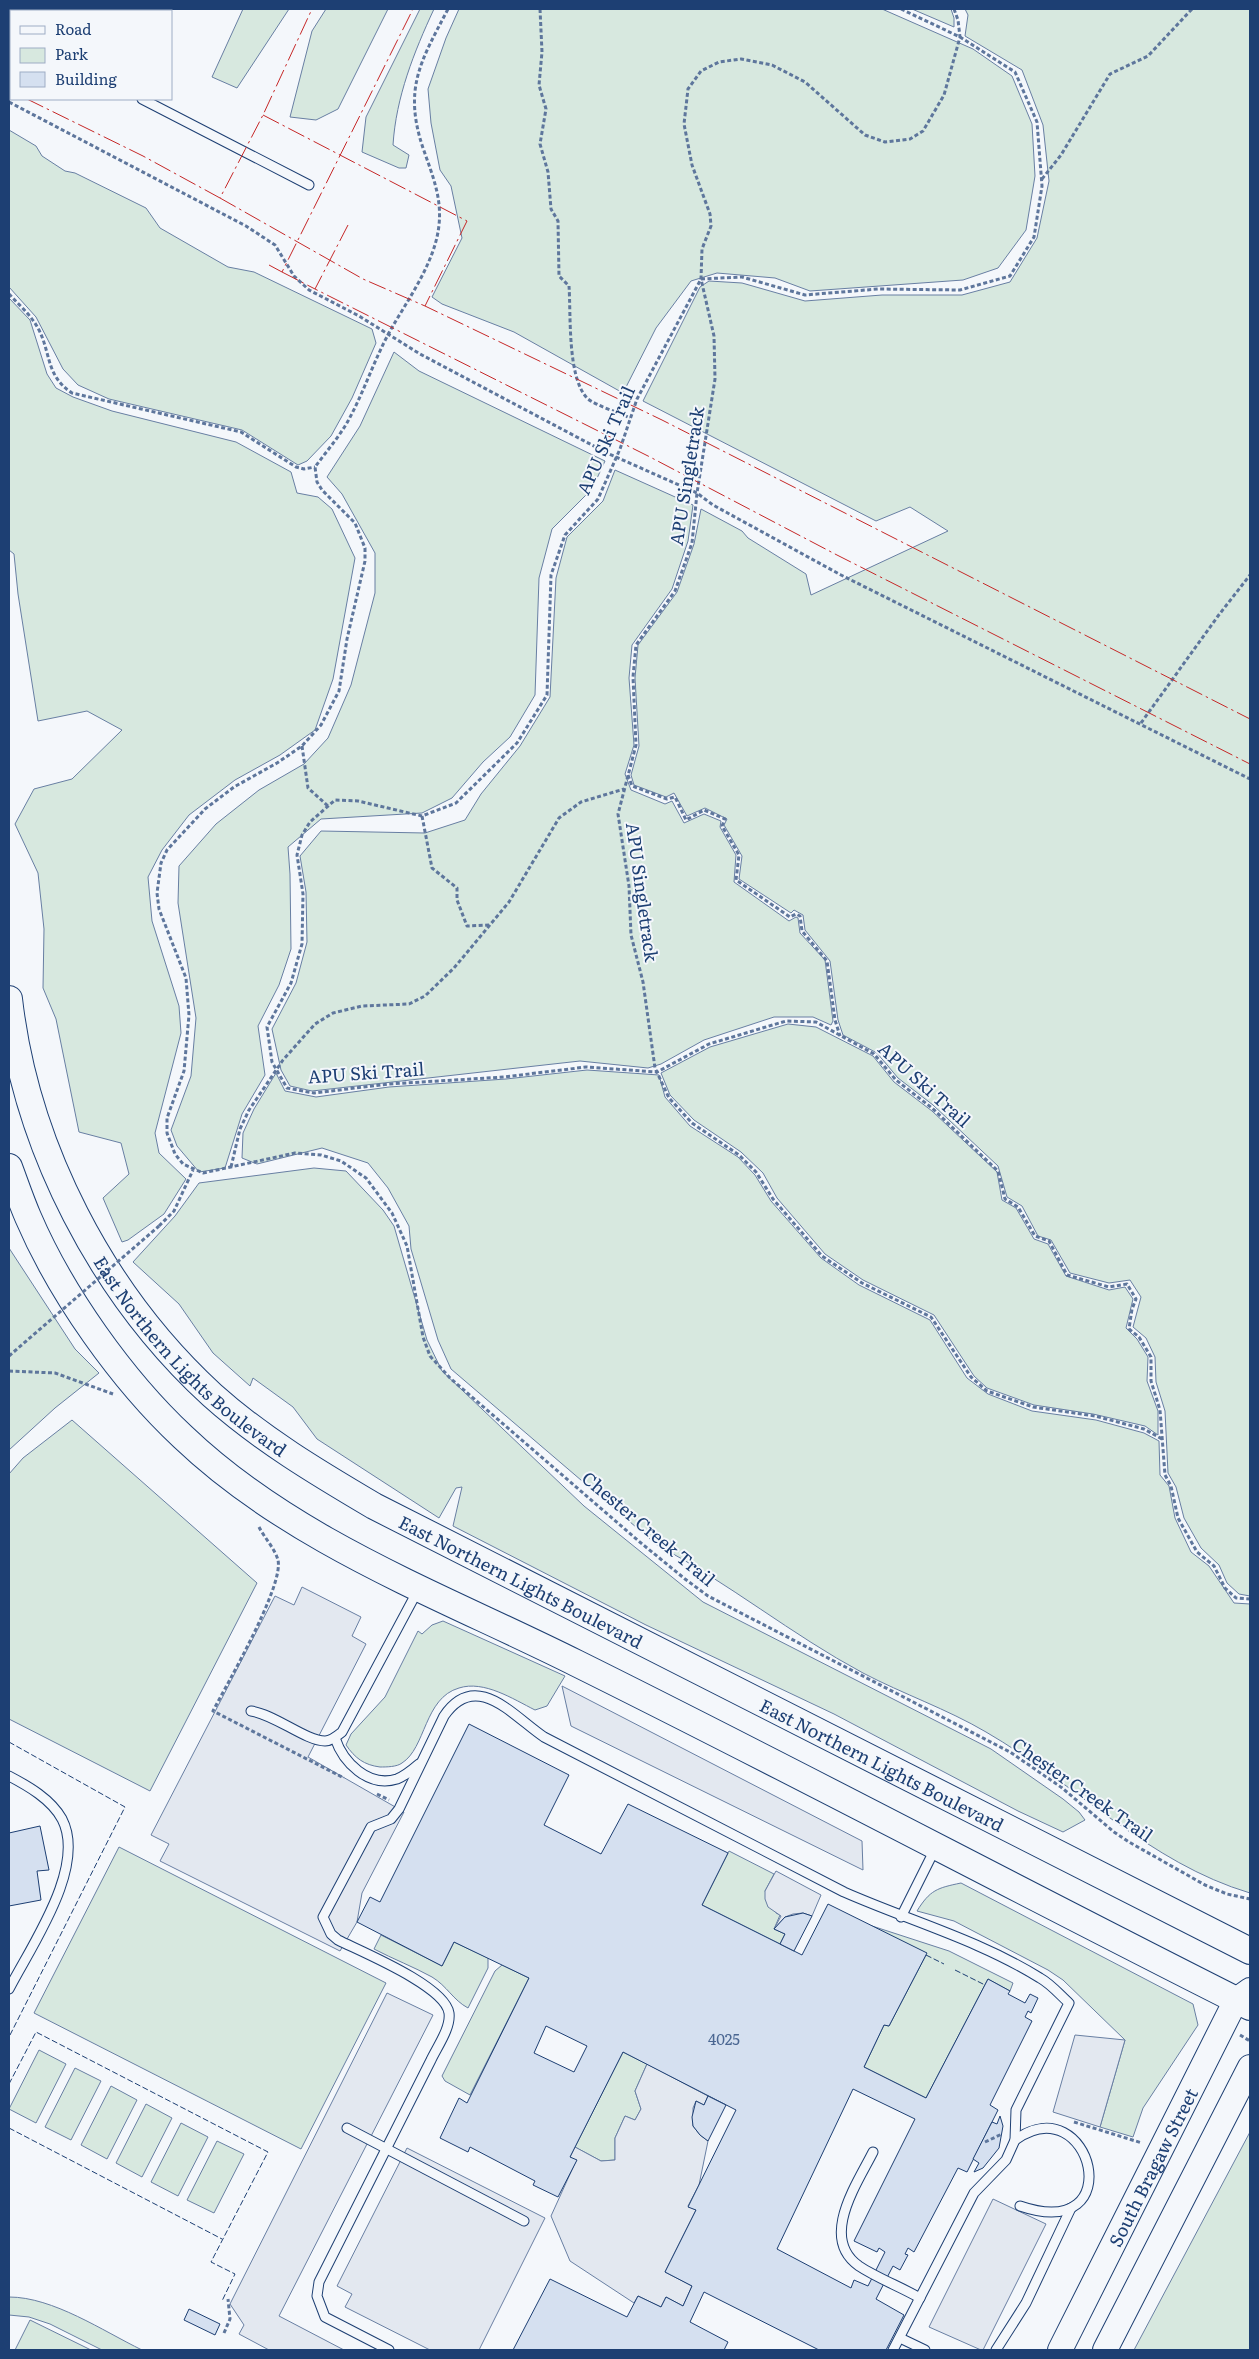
<svg xmlns="http://www.w3.org/2000/svg" width="1259" height="2359" viewBox="0 0 1259 2359" font-family="Literata,serif">
  <rect width="100%" height="100%" fill="#f4f7fb"/>
  <g fill="#d7e8df" stroke="#687fa3">
    <polygon points="243,9 289,9 237,88 212,77"/>
    <polygon points="326,9 388,9 338,109 316,120 290,117 312,31"/>
    <path d="M420 9H434C414 52 396 97 393 145L409 155 406 168H399L362 152 366 117Z"/>
    <polygon points="459,9 882,9 973,49 1012,76 1032,124 1035,176 1026,230 998,268 963,280 810,291 775,278 717,273 691,281 656,328 623,393 514,332 442,304 432,297 462,238 451,186 440,170 431,123 428,89 446,38"/>
    <polygon points="912,9 951,9 954,18 954,27"/>
    <polygon points="965,9 1250,9 1250,1596 1239,1594 1227,1583 1219,1565 1201,1548 1184,1518 1176,1487 1168,1473 1165,1411 1156,1382 1155,1357 1146,1338 1133,1327 1141,1297 1130,1280 1109,1283 1070,1273 1051,1240 1038,1236 1022,1206 1007,1197 998,1166 933,1105 898,1078 877,1053 843,1035 838,1020 830,961 805,930 803,915 794,910 791,913 739,879 742,856 724,825 727,819 705,808 687,816 674,793 666,797 634,785 631,775 639,746 635,678 638,645 677,592 694,544 701,509 742,531 748,538 806,574 811,595 948,531 910,507 876,521 643,401 700,287 709,281 742,283 805,301 882,295 962,295 1010,282 1037,238 1049,181 1043,125 1022,70 965,36 968,15"/>
    <polygon points="9,130 36,146 42,156 65,171 75,173 146,208 160,228 228,267 254,272 372,329 376,343 352,398 331,436 307,461 298,465 242,430 109,399 78,385 63,369 36,317 9,287"/>
    <polygon points="9,298 30,320 47,374 56,388 73,397 112,411 236,442 291,472 297,493 318,497 332,509 355,558 333,679 315,730 280,755 235,780 189,815 162,850 148,877 152,921 179,1006 181,1033 155,1133 159,1153 186,1179 164,1214 128,1240 122,1242 103,1198 129,1174 121,1143 79,1132 56,1019 43,988 44,929 38,873 15,824 34,789 72,779 122,730 87,711 38,721 18,594 14,554 9,550"/>
    <polygon points="394,352 419,371 605,461 592,489 552,529 539,578 535,695 510,737 483,762 452,798 422,813 321,819 288,847 290,874 291,949 279,985 258,1026 265,1075 242,1114 225,1168 199,1172 177,1146 171,1130 191,1076 196,1018 178,903 179,866 216,824 259,790 304,764 328,738 351,685 375,593 375,553 342,494 327,477 360,426"/>
    <polygon points="615,470 693,505 688,541 672,589 632,645 629,678 634,745 625,774 631,790 665,804 672,801 684,823 704,814 721,821 720,827 736,855 734,882 789,921 796,917 798,918 800,933 825,960 833,1021 831,1025 813,1017 774,1017 704,1040 661,1064 648,1068 580,1061 312,1091 290,1086 281,1070 272,1029 296,983 307,942 306,892 300,856 321,831 425,833 465,820 481,794 520,746 550,697 556,578 567,537 603,501"/>
    <polygon points="788,1024 816,1027 873,1056 894,1082 932,1111 997,1172 1002,1200 1016,1208 1034,1239 1048,1244 1066,1276 1109,1290 1125,1287 1133,1299 1126,1328 1137,1339 1148,1357 1147,1381 1158,1411 1158,1435 1145,1426 1093,1414 1034,1405 987,1388 974,1376 934,1315 863,1280 825,1254 777,1198 763,1173 741,1152 694,1120 670,1095 661,1073 710,1047"/>
    <path d="M587 1070 659 1075 665 1097 690 1126 738 1157 755 1175 771 1201 821 1258 859 1285 930 1320 967 1378 988 1394 1032 1411 1096 1420 1144 1433 1159 1441 1160 1475 1169 1486 1175 1518 1191 1552 1209 1566 1234 1603 1250 1604V1893C1149 1863 1076 1784 986 1732 947 1709 903 1694 863 1673 792 1635 729 1583 657 1545L451 1369 438 1340 411 1249 409 1226 388 1188 368 1163 322 1148 257 1164 242 1158 243 1133 254 1109 276 1073 285 1091 316 1097 389 1087 506 1079Z"/>
    <polygon points="314,1168 346,1171 383,1210 394,1226 427,1340 442,1371 584,1506 703,1602 991,1749 1063,1799 1079,1812 1085,1820 1063,1832 1018,1811 834,1714 646,1625 453,1526 462,1487 456,1488 439,1518 317,1439 293,1407 253,1378 250,1386 213,1353 179,1304 133,1262 175,1216 199,1183"/>
    <polygon points="9,1248 75,1349 99,1373 55,1408 9,1450"/>
    <polygon points="72,1420 257,1583 150,1791 9,1719 9,1474 23,1458"/>
    <path d="M443 1621 565 1676 547 1706 535 1710C513 1699 484 1680 459 1688 424 1698 426 1748 402 1763 397 1767 386 1767 380 1767 364 1765 355 1758 346 1745L351 1734 385 1697 418 1631 422 1634 432 1625Z"/>
    <polygon points="119,1847 386,1983 301,2149 34,2013"/>
    <polygon points="729,1851 774,1874 765,1891 776,1913 780,1915 774,1929 785,1934 780,1944 702,1905"/>
    <path d="M961 1883 1193 2004 1198 2025 1143 2108 1133 2137 1100 2127 1125 2040 1063 1980 1048 1970 954 1921 917 1911C930 1890 937 1888 961 1883Z"/>
    <polygon points="869,1925 949,1951 1013,1983 1010,1991 988,1979 926,2098 864,2067 884,2025 889,2026 926,1955"/>
    <path d="M381 1935 442 1966 454 1942 488 1958V1968L468 2008C453 2000 447 1986 432 1977 414 1967 393 1959 374 1949Z"/>
    <polygon points="502,1965 529,1978 470,2095 445,2081 442,2076 495,1971"/>
    <polygon points="39,2050 66,2064 36,2123 9,2109"/>
    <polygon points="623,2052 647,2064 635,2091 641,2109 635,2120 625,2116 615,2138 615,2160 601,2161 575,2147"/>
    <polygon points="75,2068 101,2081 71,2140 45,2127"/>
    <polygon points="111,2086 137,2100 107,2159 81,2145"/>
    <polygon points="146,2104 172,2118 142,2177 116,2163"/>
    <polygon points="181,2123 208,2137 178,2196 151,2182"/>
    <polygon points="1250,2132 1250,2350 1134,2350"/>
    <polygon points="217,2141 244,2154 214,2213 187,2200"/>
    <path d="M9 2297C53 2297 103 2331 142 2350H102L50 2324 29 2317 9 2315Z"/>
    <polygon points="30,2320 91,2350 15,2350"/>
  </g>
  <g fill="#e3e8f0" stroke="#687fa3">
    <polygon points="302,1587 361,1617 352,1636 366,1644 308,1757 404,1812 362,1893 357,1922 340,1951 160,1861 169,1844 151,1835 275,1596 294,1605"/>
    <polygon points="562,1686 862,1841 863,1870 571,1726"/>
    <polygon points="776,1871 821,1895 812,1916 803,1913 793,1914 785,1917 774,1929 781,1916 768,1907 765,1899 765,1891"/>
    <polygon points="387,1993 433,2015 279,2316 344,2350 269,2350 239,2334 244,2325 230,2304"/>
    <polygon points="1075,2035 1125,2040 1100,2127 1053,2112"/>
    <polygon points="647,2064 708,2096 704,2105 696,2101 693,2108 693,2126 700,2135 708,2141 699,2185 688,2206 696,2210 665,2272 692,2286 683,2306 666,2297 661,2307 638,2296 634,2303 570,2261 551,2216 576,2161 570,2157 575,2147 601,2161 615,2160 615,2138 625,2116 635,2120 641,2109 635,2091"/>
    <polygon points="407,2148 545,2218 479,2350 430,2350 345,2307 352,2294 337,2286"/>
    <polygon points="993,2199 1046,2224 983,2350 981,2350 929,2327"/>
  </g>
  <g fill="#d5e0f0" stroke="#1d3f73" fill-rule="evenodd">
    <path d="M469 1724 569 1775 544 1825 601 1854 628 1804 728 1853 702 1905 802 1955 828 1904 927 1953 889 2026 884 2025 864 2067 926 2098 988 1979 1010 1991 1008 1994 1025 2003 1030 1994 1038 1998 1031 2013 1028 2011 1025 2017 1032 2021 990 2105 998 2110 967 2172 958 2168 914 2252 908 2248 905 2254 908 2255 900 2270 893 2266 876 2299 904 2315 886 2350H819L704 2292 690 2322 728 2342 724 2350H513L550 2279 627 2317 638 2296 661 2307 666 2297 683 2306 692 2286 665 2272 696 2210 688 2207 736 2110 623 2052 570 2157 577 2160 558 2197 533 2185 535 2181 470 2147 468 2152 440 2138 459 2098 467 2103 529 1978 454 1942 442 1966 357 1922 370 1897 380 1902ZM546 2026 587 2046 574 2072 534 2053ZM853 2089 915 2119 854 2241 877 2252 879 2248 885 2252 868 2286 854 2280 851 2288 777 2249Z"/>
    <polygon points="40,1826 49,1870 37,1871 41,1900 9,1906 9,1833"/>
    <polygon points="803,1913 812,1916 794,1951 780,1944 785,1934 774,1929 785,1917"/>
    <polygon points="708,2096 726,2105 708,2141 700,2135 693,2126 692,2117 696,2101 704,2105"/>
    <polygon points="1000,2116 1003,2126 999,2148 983,2168 974,2172 979,2163 973,2159 992,2122 997,2124"/>
    <polygon points="189,2309 220,2324 215,2335 184,2320"/>
  </g>
  <g fill="none" stroke-linecap="round" stroke-linejoin="round">
    <defs>
      <g id="service">
        <polyline points="9,34 11,35"/>
        <polyline points="142,99 309,185"/>
        <path d="M251 1711C274 1714 306 1741 325 1741 331 1741 337 1736 342 1732L418 1590"/>
        <path d="M335 1738C343 1762 368 1788 397 1779 405 1776 412 1770 419 1764"/>
        <path d="M9 1776C28 1786 51 1799 62 1819 87 1867 31 1946 9 1989"/>
        <polyline points="901,1917 935,1849"/>
        <polyline points="347,2128 524,2221"/>
        <path d="M1015 2140C1091 2085 1132 2244 1020 2206"/>
        <path d="M873 2152C857 2184 819 2238 859 2266 877 2278 901 2287 920 2298"/>
        <polyline points="900,2338 925,2350"/>
        <path d="M389 2350 325 2317 317 2296 319 2282 431 2060C437 2047 451 2028 449 2013 445 1986 362 1952 338 1940L331 1934 323 1917 371 1827 391 1819 399 1809 444 1716C476 1669 513 1716 544 1737L844 1892C910 1921 979 1940 1040 1978 1051 1984 1060 1995 1069 2003L1016 2110 1015 2140 1006 2160 974 2193 893 2350"/>
        <polyline points="996,2350 1026,2303 1071,2208"/>
      </g>
      <g id="secondary">
        <path id="s1" d="M1060 2350 1236 2000 1250 1990"/>
        <polyline points="1105,2350 1250,2067"/>
      </g>
      <g id="primary">
        <path id="s2" d="M9 999C26 1147 102 1294 212 1395 261 1439 318 1473 374 1506L1250 1951"/>
        <path d="M9 1167C15 1183 21 1201 28 1217 61 1294 122 1380 183 1437 293 1542 442 1596 576 1663 802 1775 1025 1894 1250 2007"/>
      </g>
    </defs>
    <use href="#service" stroke="#1d3f73" stroke-width="11"/>
    <use href="#secondary" stroke="#1d3f73" stroke-width="26"/>
    <use href="#primary" stroke="#1d3f73" stroke-width="28"/>
    <g stroke="#5e769c" stroke-width="3" stroke-dasharray="4 2.5" stroke-linecap="butt">
      <path d="M448 9C421 61 403 88 423 148 432 174 442 197 439 225 435 263 408 299 390 331 374 360 364 392 348 421 339 437 326 452 315 467L317 482 322 490 355 523 365 548V561L347 639 339 691 321 725 302 746 277 763 234 787 205 809 167 850 161 863 157 893 159 909 186 978 189 1015 184 1071 167 1118V1133L175 1154 183 1164 203 1173 295 1153 321 1155 341 1161 366 1178 392 1213 407 1246 423 1337 430 1356 450 1378 641 1543 685 1579 708 1596 1010 1752 1061 1787 1114 1832 1129 1842 1205 1885 1227 1894 1250 1899"/>
      <path d="M540 9 542 52 539 85 546 109 540 144 548 172 551 209 558 221 559 276 569 286C571 315 567 379 588 399 597 406 620 413 630 418"/>
      <polyline points="901,9 960,37 1015,72 1037,122 1042,186 1034,237 1010,276 960,290 878,289 805,295 742,277 701,279 637,399 620,449 598,499 565,535 551,575 547,695 517,743 456,803 422,816 358,801 335,800 310,822 302,835 297,855 303,894 302,944 291,983 267,1027 272,1062 287,1088 314,1093 389,1084 504,1077 586,1067 657,1072 709,1044 786,1021 816,1022 874,1054 896,1080 932,1108 998,1171 1005,1199 1018,1207 1035,1236 1049,1241 1067,1275 1109,1287 1127,1284 1136,1299 1132,1309 1129,1329 1139,1337 1151,1357 1151,1381 1160,1410 1165,1475 1171,1486 1178,1518 1197,1552 1214,1566 1225,1588 1236,1598 1250,1599"/>
      <polyline points="954,9 958,20 960,37 944,95 923,131 910,139 885,142 865,135 805,82 772,65 741,59 719,62 701,71 688,89 684,124 692,165 710,214 711,226 702,249 701,279 714,336 715,379 697,493 692,543 675,591 636,645 633,677 636,745 618,814 629,886 631,935 643,982 655,1068 669,1098 692,1123 739,1155 756,1172 773,1199 822,1256 862,1283 931,1317 971,1377 987,1391 1033,1407 1095,1416 1144,1429 1162,1439"/>
      <polyline points="9,102 246,226 275,245 294,276 309,290 359,316 420,354 607,453 697,493 713,505 841,575 1250,779"/>
      <polyline points="1042,179 1061,155 1110,74 1148,56 1192,9"/>
      <path d="M9 294C19 305 32 316 39 330 51 354 46 376 72 393L241 432 296 467 304 469 315 467"/>
      <polyline points="1141,723 1218,616 1250,575"/>
      <polyline points="302,746 308,788 328,806"/>
      <polyline points="628,775 632,786 667,799 675,797 686,820 704,810 725,819 722,826 739,855 736,880 790,917 796,914 800,916 802,931 827,961 835,1020 840,1036"/>
      <polyline points="422,816 432,868 457,888 457,900 467,926 489,925"/>
      <polyline points="231,1167 240,1129 249,1110 283,1060 315,1024 333,1013 362,1006 409,1004 425,996 454,968 509,902 559,818 581,802 624,789"/>
      <polyline points="159,1226 174,1211 193,1170"/>
      <polyline points="9,1371 55,1373 113,1394"/>
      <path d="M259 1527C264 1537 275 1549 278 1560 284 1586 227 1684 213 1711L344 1778"/>
      <polyline points="377,1794 389,1800"/>
      <polyline points="1240,2035 1250,2041"/>
      <polyline points="1074,2122 1142,2143"/>
      <polyline points="985,2142 1002,2134"/>
      <polyline points="224,2333 230,2319 228,2299"/>
    </g>
    <use href="#service" stroke="#f4f7fb" stroke-width="9"/>
    <use href="#secondary" stroke="#f4f7fb" stroke-width="24"/>
    <use href="#primary" stroke="#f4f7fb" stroke-width="26"/>
    <polyline stroke="#5e769c" stroke-width="3" stroke-dasharray="4 2.5" stroke-linecap="butt" points="9,1356 159,1226"/>
    <g stroke="#1d3f73" stroke-width="1" stroke-dasharray="6 2.5" stroke-linecap="butt">
      <polyline points="9,1742 125,1807 9,2037"/>
      <polyline points="926,1955 944,1964"/>
      <polyline points="955,1970 985,1985"/>
      <polyline points="9,2084 36,2032 268,2152 211,2262 235,2274 222,2301"/>
      <polyline points="9,2128 222,2239"/>
    </g>
    <g stroke="#c62828" stroke-width="1" stroke-dasharray="18 4 2.5 4" stroke-linecap="butt">
      <polyline points="9,90 11,91"/>
      <polyline points="27,99 143,156 220,198 263,115 312,9"/>
      <polyline points="263,115 467,221 425,306"/>
      <polyline points="220,198 363,279 425,306 662,420 1250,719"/>
      <polyline points="348,225 315,289 650,457 835,554 1250,764"/>
      <polyline points="269,265 282,272 413,9"/>
      <polyline points="282,272 315,289"/>
      <polyline points="1250,2350 1250,2349"/>
    </g>
  </g>
  <g text-anchor="middle" dominant-baseline="central" stroke-width="4" stroke-linejoin="round" paint-order="stroke">
    <g font-size="15" fill="#4b6792">
      <text x="724" y="2038">4025</text>
    </g>
    <g font-size="18" fill="#1d3f73" stroke="#f4f7fb">
      <text transform="translate(605 440) rotate(-66)">APU Ski Trail</text>
      <text transform="translate(686 476) rotate(-81)">APU Singletrack</text>
      <text transform="translate(643 892) rotate(82)">APU Singletrack</text>
      <text transform="translate(366 1072) rotate(-4)">APU Ski Trail</text>
      <text transform="translate(925 1084) rotate(42)">APU Ski Trail</text>
      <text stroke="none"><textPath href="#s2" startOffset="411">East Northern Lights Boulevard</textPath></text>
      <text transform="translate(649 1528) rotate(40)">Chester Creek Trail</text>
      <text stroke="none"><textPath href="#s2" startOffset="816">East Northern Lights Boulevard</textPath></text>
      <text stroke="none"><textPath href="#s2" startOffset="1221">East Northern Lights Boulevard</textPath></text>
      <text transform="translate(1083 1789) rotate(35)">Chester Creek Trail</text>
      <text stroke="none"><textPath href="#s1" startOffset="205">South Bragaw Street</textPath></text>
    </g>
  </g>
  <rect width="1259" height="2359" fill="none" stroke="#1d3f73" stroke-width="20"/>
  <rect x="10" y="10" width="162" height="90" fill="#f4f7fb" stroke="#9eadc5"/>
  <rect x="20" y="26" width="25" height="8" fill="#f4f7fb" stroke="#9eadc5"/>
  <text x="55" y="35" font-size="15" fill="#1d3f73">Road</text>
  <rect x="20" y="48" width="25" height="15" fill="#d7e8df" stroke="#9eadc5"/>
  <text x="55" y="60" font-size="15" fill="#1d3f73">Park</text>
  <rect x="20" y="72" width="25" height="15" fill="#d5e0f0" stroke="#9eadc5"/>
  <text x="55" y="85" font-size="15" fill="#1d3f73">Building</text>
</svg>
